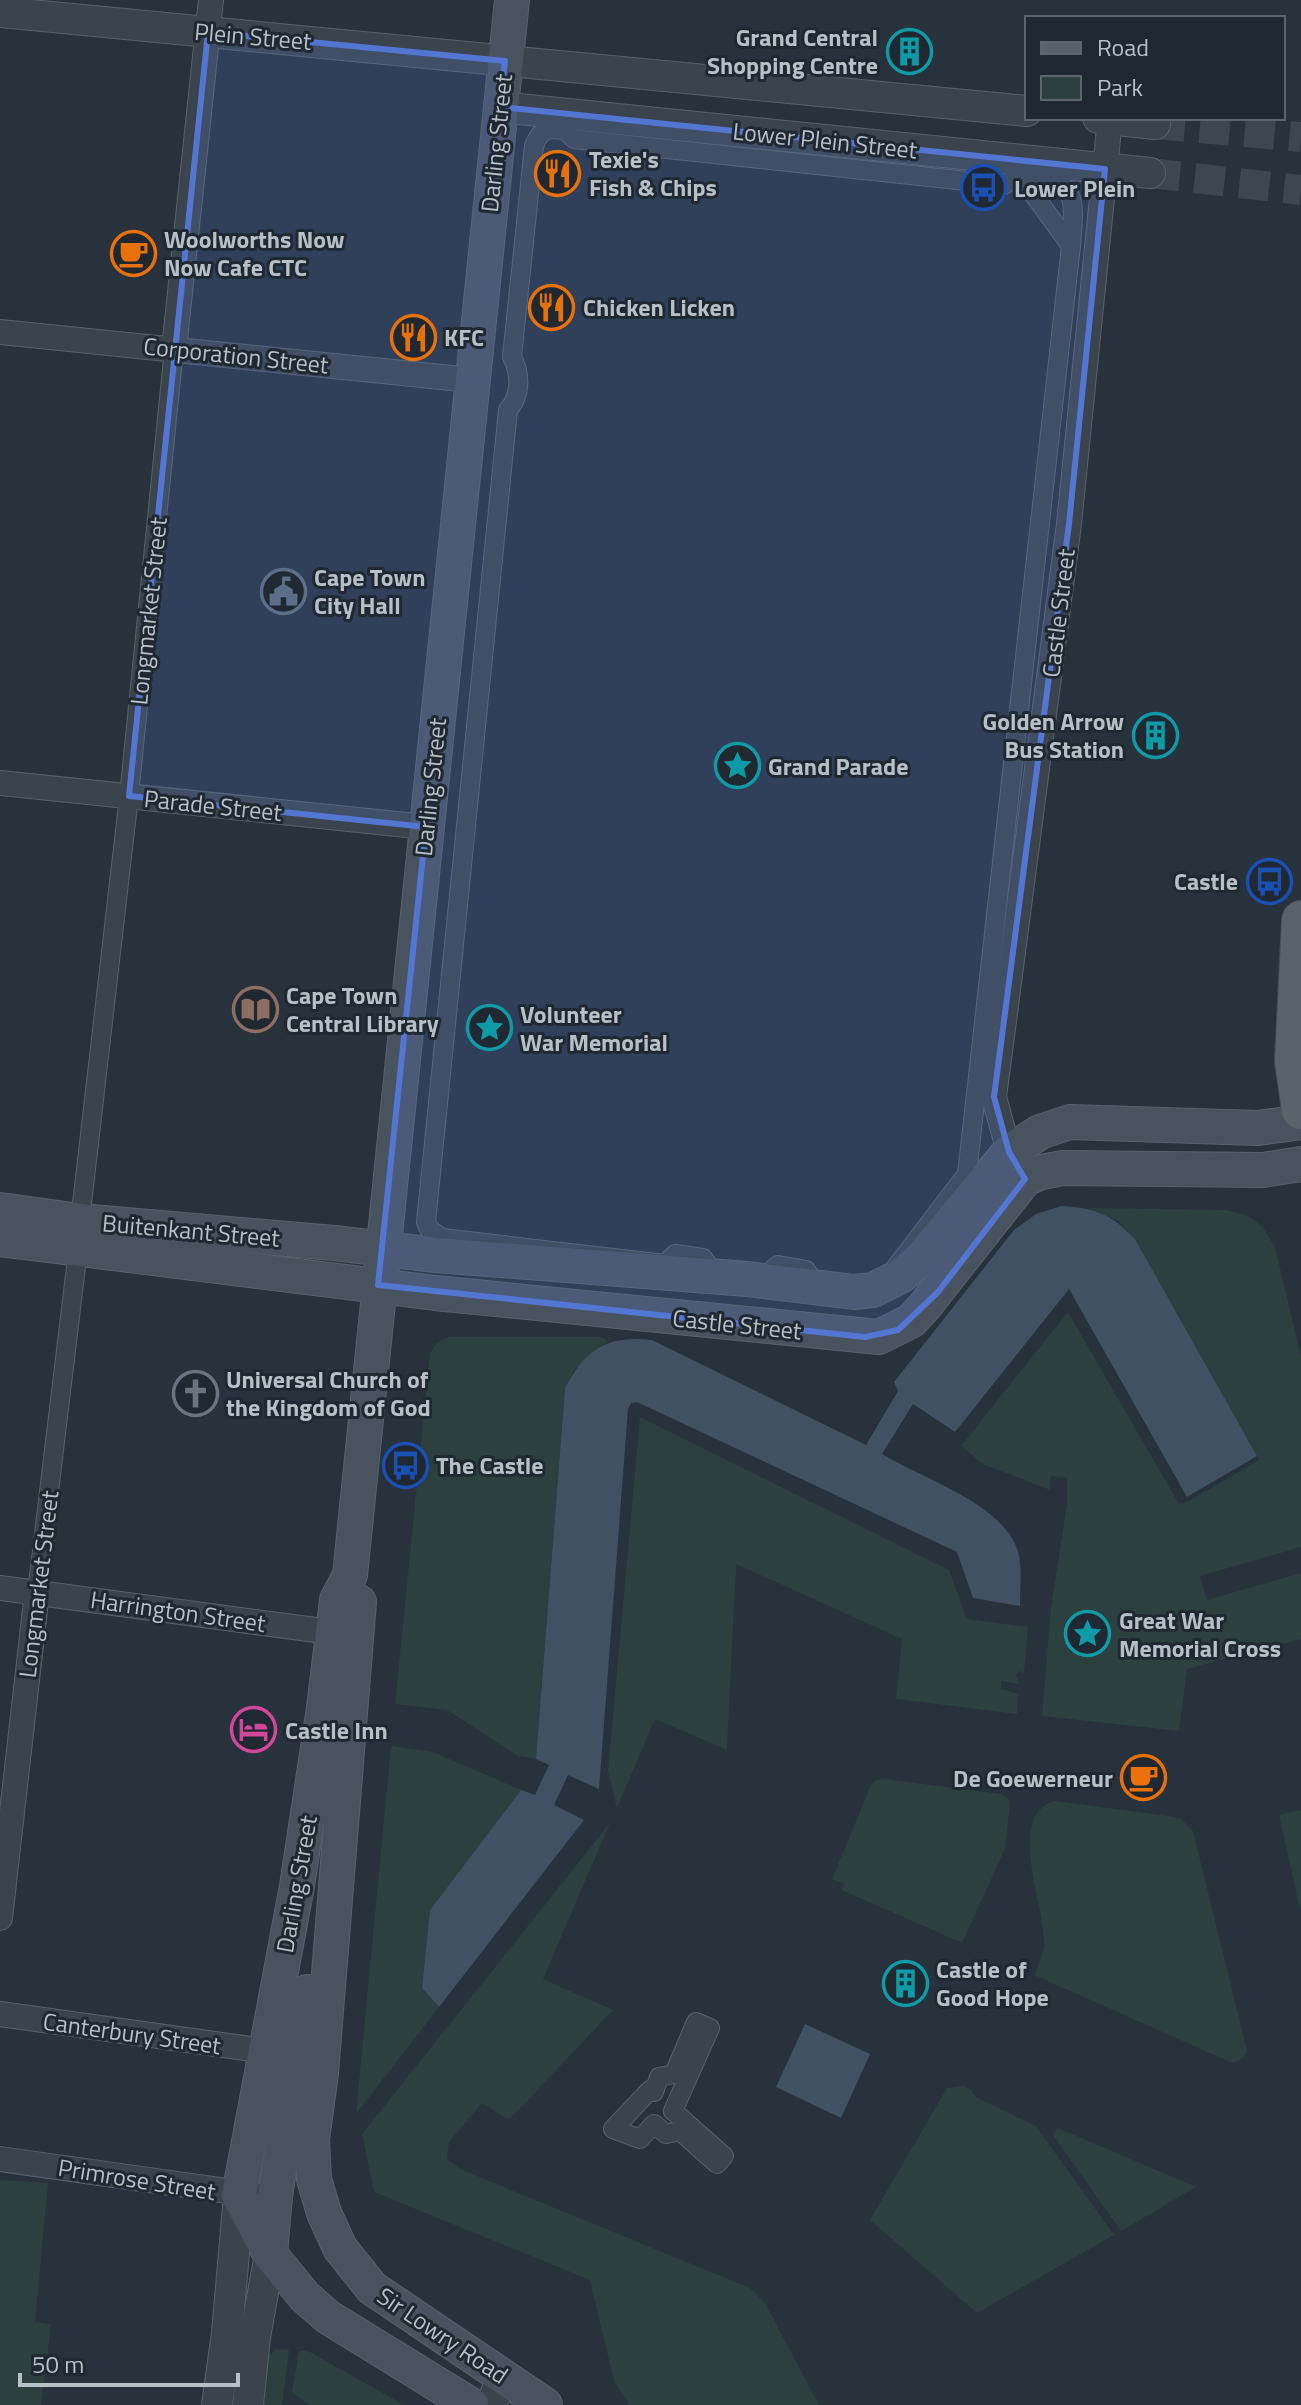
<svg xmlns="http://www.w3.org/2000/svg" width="1301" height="2405" viewBox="0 0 1301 2405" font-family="'Titillium Web',sans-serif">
  <rect width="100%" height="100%" fill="#27323c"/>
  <g fill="#2c403f">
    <polygon points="1089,1208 1226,1210 1246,1215 1262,1226 1275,1247 1301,1357 1301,1547 1200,1576 1207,1600 1301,1573 1301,1639 1187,1669 1179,1731 1042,1716 1051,1608 1067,1504 1067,1477 1051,1476 1050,1490 983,1464 961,1446 1068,1312 1179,1504 1189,1501 1259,1460 1135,1239 1118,1221"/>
    <polygon points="449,1337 601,1337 608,1341 575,1369 565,1388 536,1759 518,1756 447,1710 395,1704 430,1353 437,1343"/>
    <polygon points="640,1417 949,1570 967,1619 1028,1627 1024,1673 1020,1671 1016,1674 1019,1684 1001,1681 1001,1689 1018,1694 1017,1714 896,1699 902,1639 736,1564 727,1750 655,1719 617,1808 608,1771"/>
    <polygon points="391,1746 433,1752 521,1790 430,1910 422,1988 439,2007 356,2114"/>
    <polygon points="884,1779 1001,1794 1008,1798 1010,1803 1005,1849 962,1943 842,1890 844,1884 832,1879 871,1785 876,1780"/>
    <path d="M1055 1801 1168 1816 1181 1819 1193 1831 1247 2051C1243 2059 1239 2063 1230 2062L1034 1975C1037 1967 1043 1955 1044 1946 1047 1912 1004 1814 1055 1801Z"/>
    <polygon points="1301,1810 1301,1913 1279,1815"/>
    <polygon points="610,1823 543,1979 613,2010 509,2120 482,2103 449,2142 447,2159 460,2169 750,2288 765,2303 819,2405 629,2405 614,2381 590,2280 374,2192 362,2134"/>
    <polygon points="963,2086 971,2090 976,2097 1036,2126 1114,2235 977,2313 870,2220 947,2088"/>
    <polygon points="1058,2128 1196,2187 1121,2231 1053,2135"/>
    <polygon points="0,2180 48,2183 35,2322 51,2324 41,2405 0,2405"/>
    <polygon points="276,2349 289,2350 282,2405 264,2405 268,2356"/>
    <polygon points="305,2351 310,2352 404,2405 309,2405 292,2392 299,2351"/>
  </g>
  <g fill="#3f5163">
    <path d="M1062 1206C1096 1208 1111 1214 1135 1239L1257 1456 1187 1497 1069 1289 955 1432 913 1404 882 1454C921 1478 1010 1506 1019 1556 1022 1572 1020 1590 1020 1606L973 1598 957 1552 637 1402 631 1403 628 1409 599 1789 568 1775 554 1805 584 1820 439 2007 422 1988 430 1910 521 1790 535 1795 549 1765 536 1759 565 1388C586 1348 608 1335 652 1340L866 1445 898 1391 894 1382 1014 1230 1036 1214Z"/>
    <polygon points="805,2024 870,2054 841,2118 776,2087"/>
  </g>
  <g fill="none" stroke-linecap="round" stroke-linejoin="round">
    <g stroke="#3d4751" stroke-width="30" stroke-dasharray="30 15" stroke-linecap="butt">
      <polyline points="1155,124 1301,137"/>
      <polyline points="1150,173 1301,190"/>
    </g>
    <defs>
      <g id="pedestrian">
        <path d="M552 129 565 130 574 139 1004 185 1015 177C1076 179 1076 190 1071 246L967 1174 889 1276 872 1284 861 1285 813 1281 806 1270 778 1265 766 1275 711 1269 703 1258 675 1254 665 1264 442 1238 429 1229 426 1222 508 410C521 396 521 374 512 357L534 146C538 136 541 131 552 129Z"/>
        <polyline points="1021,177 1071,246"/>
        <polyline points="80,1221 129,796 174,349"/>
        <polyline points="37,1592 78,1250"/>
        <polygon points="696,2022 710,2028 673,2111 724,2156 717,2164 680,2131 666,2134 654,2124 640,2139 613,2129 650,2090 654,2092 659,2077 674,2074"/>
      </g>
      <g id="minor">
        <polyline points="0,332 471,380"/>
        <polyline points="174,349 211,0"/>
        <polyline points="0,783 426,827"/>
        <polyline points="1016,1163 1009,1152 994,1097 1069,524 1110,119"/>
        <polyline points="0,1588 346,1634"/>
        <polyline points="0,1918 37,1592"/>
        <polyline points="0,2014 265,2051"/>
        <polyline points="0,2159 255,2195"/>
      </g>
      <g id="tertiary">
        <polyline points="0,12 1027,111"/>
        <polyline points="500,107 1150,173"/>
        <polyline points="1098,118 1155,124"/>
        <polyline points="217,2405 227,2333 239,2195"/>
        <polyline points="248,2405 255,2337 270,2254"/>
        <polyline points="491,2405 503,2375"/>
      </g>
      <g id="secondary">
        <polyline points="0,1210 80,1221 334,1243 436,1255 747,1279 854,1292 873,1290 901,1276 923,1256 1009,1152 1040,1132 1070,1122 1258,1128 1301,1122"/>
        <polyline points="0,1239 435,1293 879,1337 911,1321 924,1307 1025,1179 1041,1172 1063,1168 1263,1170 1301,1164"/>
        <polyline points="359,1602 321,2073 312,2139 314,2179 324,2213 340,2248 372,2288 545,2405"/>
        <polyline points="270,2254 275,2196 307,1992"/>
        <polyline points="471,2405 328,2317 305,2297 270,2254 239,2195 297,1886 324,1708 337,1600 350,1575 512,0"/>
      </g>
      <polyline id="primary" points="1301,920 1294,1061 1301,1110"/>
    </defs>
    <use href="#pedestrian" stroke="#59626a" stroke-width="20"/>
    <use href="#minor" stroke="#59626a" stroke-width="26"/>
    <use href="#tertiary" stroke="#59626a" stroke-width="32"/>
    <use href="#secondary" stroke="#59626a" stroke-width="36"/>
    <use href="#primary" stroke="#444d55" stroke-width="40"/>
    <use href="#pedestrian" stroke="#3b444c" stroke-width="18"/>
    <use href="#minor" stroke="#3b444c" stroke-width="24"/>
    <use href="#tertiary" stroke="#3b444c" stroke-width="30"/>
    <use href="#secondary" stroke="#49535f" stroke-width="34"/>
    <use href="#primary" stroke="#59636c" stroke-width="38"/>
  </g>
  <path fill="#5376d2" fill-opacity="0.2" stroke="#5376d2" stroke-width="6" stroke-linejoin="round" d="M208 32 505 61 500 107 1105 169 1069 524 994 1097 1009 1152 1025 1179 938 1292 898 1330 865 1337 378 1285 426 827 129 796Z"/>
  <defs>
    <symbol id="building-ring" viewBox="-11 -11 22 22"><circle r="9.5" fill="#202931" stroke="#0f9aa8" stroke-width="1.5"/><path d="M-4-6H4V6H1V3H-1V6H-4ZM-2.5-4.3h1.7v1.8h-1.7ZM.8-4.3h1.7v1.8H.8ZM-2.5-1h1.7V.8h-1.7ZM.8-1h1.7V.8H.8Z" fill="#0f9aa8"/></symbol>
    <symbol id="restaurant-ring" viewBox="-11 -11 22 22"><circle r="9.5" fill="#202931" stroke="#e8710a" stroke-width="1.5"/><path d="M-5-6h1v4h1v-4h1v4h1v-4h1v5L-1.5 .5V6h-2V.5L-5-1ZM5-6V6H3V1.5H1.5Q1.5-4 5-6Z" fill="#e8710a"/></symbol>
    <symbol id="bus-ring" viewBox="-11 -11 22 22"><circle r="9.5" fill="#202931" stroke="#1a4fb4" stroke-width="1.5"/><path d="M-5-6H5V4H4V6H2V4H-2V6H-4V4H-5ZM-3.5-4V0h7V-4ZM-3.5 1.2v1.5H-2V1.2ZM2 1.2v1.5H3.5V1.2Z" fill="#1a4fb4"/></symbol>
    <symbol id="cafe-ring" viewBox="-11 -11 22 22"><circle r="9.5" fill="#202931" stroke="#e8710a" stroke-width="1.5"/><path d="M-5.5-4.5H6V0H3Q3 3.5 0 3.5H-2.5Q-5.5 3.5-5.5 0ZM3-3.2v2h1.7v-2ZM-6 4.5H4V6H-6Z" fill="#e8710a"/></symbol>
    <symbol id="civic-ring" viewBox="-11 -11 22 22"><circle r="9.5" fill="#202931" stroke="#5c6f8a" stroke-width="1.5"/><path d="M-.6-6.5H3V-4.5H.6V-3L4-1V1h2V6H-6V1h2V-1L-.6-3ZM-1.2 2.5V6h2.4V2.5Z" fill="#5c6f8a"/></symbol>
    <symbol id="sight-ring" viewBox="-11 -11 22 22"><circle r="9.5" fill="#202931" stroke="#0f9aa8" stroke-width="1.5"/><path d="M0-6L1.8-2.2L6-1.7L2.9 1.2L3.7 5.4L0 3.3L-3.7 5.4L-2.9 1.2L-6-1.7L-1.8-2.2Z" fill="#0f9aa8"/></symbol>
    <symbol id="library-ring" viewBox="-11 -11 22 22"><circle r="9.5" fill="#202931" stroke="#8d6e63" stroke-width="1.5"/><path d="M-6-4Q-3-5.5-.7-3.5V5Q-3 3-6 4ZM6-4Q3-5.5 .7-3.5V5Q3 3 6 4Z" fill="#8d6e63"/></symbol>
    <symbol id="church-ring" viewBox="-11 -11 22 22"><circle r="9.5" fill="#202931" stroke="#6b7280" stroke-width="1.5"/><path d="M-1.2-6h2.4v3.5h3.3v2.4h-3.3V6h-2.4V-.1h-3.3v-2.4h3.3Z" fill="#6b7280"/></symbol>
    <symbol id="hotel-ring" viewBox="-11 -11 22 22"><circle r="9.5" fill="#202931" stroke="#d1479c" stroke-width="1.5"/><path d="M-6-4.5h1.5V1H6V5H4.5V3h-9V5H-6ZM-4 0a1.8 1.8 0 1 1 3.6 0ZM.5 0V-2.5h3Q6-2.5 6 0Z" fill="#d1479c"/></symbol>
  </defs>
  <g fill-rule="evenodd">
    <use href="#building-ring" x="884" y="26" width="51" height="51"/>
    <use href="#restaurant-ring" x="532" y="148" width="51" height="51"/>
    <use href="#bus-ring" x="958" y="162" width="51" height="51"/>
    <use href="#cafe-ring" x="108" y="228" width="51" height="51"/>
    <use href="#restaurant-ring" x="526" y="282" width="51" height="51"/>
    <use href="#restaurant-ring" x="388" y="312" width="51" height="51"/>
    <use href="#civic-ring" x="258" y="566" width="51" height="51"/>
    <use href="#building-ring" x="1130" y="710" width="51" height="51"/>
    <use href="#sight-ring" x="712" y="740" width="51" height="51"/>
    <use href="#bus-ring" x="1244" y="856" width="51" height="51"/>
    <use href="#library-ring" x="230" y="984" width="51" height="51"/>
    <use href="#sight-ring" x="464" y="1002" width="51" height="51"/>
    <use href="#church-ring" x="170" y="1368" width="51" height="51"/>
    <use href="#bus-ring" x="380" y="1440" width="51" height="51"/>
    <use href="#sight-ring" x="1062" y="1608" width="51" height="51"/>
    <use href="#hotel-ring" x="228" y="1704" width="51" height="51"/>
    <use href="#cafe-ring" x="1118" y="1752" width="51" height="51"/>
    <use href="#building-ring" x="880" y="1958" width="51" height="51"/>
  </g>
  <g text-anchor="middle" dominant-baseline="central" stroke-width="6" stroke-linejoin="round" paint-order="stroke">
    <g font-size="24" fill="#b7bfc7" stroke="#202931">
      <text transform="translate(253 36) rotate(5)">Plein Street</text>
      <text transform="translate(825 140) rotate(6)">Lower Plein Street</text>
      <text transform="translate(496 143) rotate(-84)">Darling Street</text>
      <text transform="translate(236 355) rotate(6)">Corporation Street</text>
      <text transform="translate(148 611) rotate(-84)">Longmarket Street</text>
      <text transform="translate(1058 613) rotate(-83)">Castle Street</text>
      <text transform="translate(430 787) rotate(-84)">Darling Street</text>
      <text transform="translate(213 805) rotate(6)">Parade Street</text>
      <text transform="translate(191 1230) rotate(5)">Buitenkant Street</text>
      <text transform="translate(737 1324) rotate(6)">Castle Street</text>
      <text transform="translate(38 1584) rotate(-83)">Longmarket Street</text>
      <text transform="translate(178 1611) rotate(8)">Harrington Street</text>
      <text transform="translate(296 1884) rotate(-80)">Darling Street</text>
      <text transform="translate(132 2033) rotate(8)">Canterbury Street</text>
      <text transform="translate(137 2179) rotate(9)">Primrose Street</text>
      <text transform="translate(443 2335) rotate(34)">Sir Lowry Road</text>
    </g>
    <g font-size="24" font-weight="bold" fill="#b7bfc7" stroke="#202931" text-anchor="start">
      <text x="878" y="37" text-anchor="end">Grand Central<tspan x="878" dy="28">Shopping Centre</tspan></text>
      <text x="589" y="159">Texie's<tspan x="589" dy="28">Fish &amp; Chips</tspan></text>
      <text x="1014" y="188">Lower Plein</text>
      <text x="164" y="239">Woolworths Now<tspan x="164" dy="28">Now Cafe CTC</tspan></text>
      <text x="583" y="307">Chicken Licken</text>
      <text x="444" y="337">KFC</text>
      <text x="314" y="577">Cape Town<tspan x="314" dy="28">City Hall</tspan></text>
      <text x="1124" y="721" text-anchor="end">Golden Arrow<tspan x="1124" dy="28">Bus Station</tspan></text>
      <text x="768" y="766">Grand Parade</text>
      <text x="1238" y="881" text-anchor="end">Castle</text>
      <text x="286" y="995">Cape Town<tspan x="286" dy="28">Central Library</tspan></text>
      <text x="520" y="1014">Volunteer<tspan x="520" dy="28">War Memorial</tspan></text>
      <text x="226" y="1379">Universal Church of<tspan x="226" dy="28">the Kingdom of God</tspan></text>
      <text x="436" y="1465">The Castle</text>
      <text x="1119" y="1620">Great War<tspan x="1119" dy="28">Memorial Cross</tspan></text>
      <text x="285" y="1730">Castle Inn</text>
      <text x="1113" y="1778" text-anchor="end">De Goewerneur</text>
      <text x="936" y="1969">Castle of<tspan x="936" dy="28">Good Hope</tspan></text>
    </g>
  </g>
  <rect x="1025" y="16" width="260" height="104" fill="#202931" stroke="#5c656d" stroke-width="2"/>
  <rect x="1041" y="42" width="40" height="12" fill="#59636c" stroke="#5c656d" stroke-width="2"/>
  <text x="1097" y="56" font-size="24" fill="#b7bfc7">Road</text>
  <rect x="1041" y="76" width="40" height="24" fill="#2c403f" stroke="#5c656d" stroke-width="2"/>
  <text x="1097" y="96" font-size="24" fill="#b7bfc7">Park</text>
  <path d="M20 2373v12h218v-12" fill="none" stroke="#b7bfc7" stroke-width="4"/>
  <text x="32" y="2373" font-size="24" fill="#b7bfc7" stroke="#202931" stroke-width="6" paint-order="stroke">50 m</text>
</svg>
